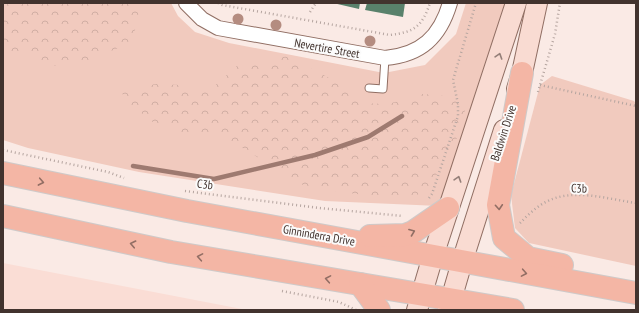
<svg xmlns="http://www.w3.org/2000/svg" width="639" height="313" viewBox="0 0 639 313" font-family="'PT Sans Narrow',sans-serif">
  <defs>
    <pattern id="forest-crowns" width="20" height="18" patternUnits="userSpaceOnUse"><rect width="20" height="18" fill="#f1cabe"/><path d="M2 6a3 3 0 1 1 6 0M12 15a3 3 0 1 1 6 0" fill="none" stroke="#d0aea4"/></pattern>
  </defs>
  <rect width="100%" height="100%" fill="#faeae5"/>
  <polygon fill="#faddd5" points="3,263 247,310 3,310"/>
  <g fill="#f1cabe">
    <polygon points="3,3 171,3 178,16 195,32 229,43 384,73 425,65 456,34 466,3 505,3 439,206 325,201 139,172 28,148 3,140"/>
    <polygon points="552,76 634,101 636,104 636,266 529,243 515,228 511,195 540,85"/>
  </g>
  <g fill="url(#forest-crowns)">
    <polygon points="3,3 139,3 138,21 134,33 127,44 82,64 54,66 3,48"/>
    <polygon points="287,56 337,82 359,103 388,104 422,94 440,95 467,104 455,144 428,189 408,200 340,192 303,185 223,136 179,132 154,123 126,101 122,93 155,84 182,85 209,91 238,65 255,64"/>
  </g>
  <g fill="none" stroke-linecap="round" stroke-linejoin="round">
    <polyline stroke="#9e7a70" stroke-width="4.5" points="133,166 214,179 315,155 368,137 402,116"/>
  </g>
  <g fill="#59816b">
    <polygon points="333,3 360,3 359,9"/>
    <polygon points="367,3 405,3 403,17 365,10"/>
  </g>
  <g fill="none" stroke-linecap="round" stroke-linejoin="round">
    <defs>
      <polyline id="lane" points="369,88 383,89 385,58"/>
      <path id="street" d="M186 3 202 19 218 28 385 58C421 55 440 37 450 3"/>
      <g id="secondary">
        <polyline points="517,89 522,73 537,3"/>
        <polyline points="417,310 433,256 516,3"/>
        <polyline points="448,310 462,262 504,130"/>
      </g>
      <g id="primary">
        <polyline points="522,73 498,205 504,238 528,258 562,265"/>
        <polyline points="3,173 187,211 636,293"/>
        <polyline points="3,216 171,252 513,310"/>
        <polyline points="370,236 405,235 413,232 448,208"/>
        <polyline points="360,284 379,310"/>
      </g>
    </defs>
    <use href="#lane" stroke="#906e63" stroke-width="9"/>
    <use href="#street" stroke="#906e63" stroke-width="16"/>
    <use href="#secondary" stroke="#906e63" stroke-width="22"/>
    <use href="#primary" stroke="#cecac9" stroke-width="24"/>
    <g stroke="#b5a5a0" stroke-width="2.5" stroke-dasharray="1 3" stroke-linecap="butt">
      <path d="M218 3 222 5 390 35C414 32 422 27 430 3"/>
      <polyline points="310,12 316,3"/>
      <polyline points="540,85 636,106"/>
      <polyline points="538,92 555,34 560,3"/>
      <polyline points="3,150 108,172 124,178"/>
      <polyline points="185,191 319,208 403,216"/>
      <polyline points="429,198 432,194 458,116 458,104 453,80 476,3"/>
      <path d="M520 223C527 216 535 208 544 203 571 187 607 199 636 203"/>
      <polyline points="282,291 339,302 356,310"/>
    </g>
    <use href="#lane" stroke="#fff" stroke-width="7"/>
    <use href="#street" stroke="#fff" stroke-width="14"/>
    <use href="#secondary" stroke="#f9dbd2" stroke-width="20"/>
    <use href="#primary" stroke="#f4b6a5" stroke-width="22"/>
  </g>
  <g fill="#b48c80">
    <circle cx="238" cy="19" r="5.5"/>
    <circle cx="276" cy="25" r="5.5"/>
    <circle cx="370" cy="41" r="5.5"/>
  </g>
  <defs><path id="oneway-chevron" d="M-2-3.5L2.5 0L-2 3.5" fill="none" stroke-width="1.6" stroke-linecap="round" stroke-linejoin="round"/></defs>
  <g stroke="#947f78">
    <use href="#oneway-chevron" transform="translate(499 56) rotate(-72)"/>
    <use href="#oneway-chevron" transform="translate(458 179) rotate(-72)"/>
  </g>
  <g stroke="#926e64">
    <use href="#oneway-chevron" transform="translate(41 182) rotate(11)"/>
    <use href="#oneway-chevron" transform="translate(499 207) rotate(86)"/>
    <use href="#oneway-chevron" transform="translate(412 232) rotate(-21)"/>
    <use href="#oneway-chevron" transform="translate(133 244) rotate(-168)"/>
    <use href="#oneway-chevron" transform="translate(200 257) rotate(-170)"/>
    <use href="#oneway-chevron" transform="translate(524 273) rotate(10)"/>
    <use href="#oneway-chevron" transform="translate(328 279) rotate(-170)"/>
  </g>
  <g text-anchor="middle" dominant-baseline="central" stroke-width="4" stroke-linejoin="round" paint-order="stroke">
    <g font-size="12" fill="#42332e" stroke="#fbfbfb">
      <text transform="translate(327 48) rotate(10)">Nevertire Street</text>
      <text transform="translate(503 133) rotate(-72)">Baldwin Drive</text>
      <text transform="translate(205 184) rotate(7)">C3b</text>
      <text transform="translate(579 188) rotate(1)">C3b</text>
      <text transform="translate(319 235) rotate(10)">Ginninderra Drive</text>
    </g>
  </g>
  <rect width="639" height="313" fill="none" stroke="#42332e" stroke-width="8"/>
</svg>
